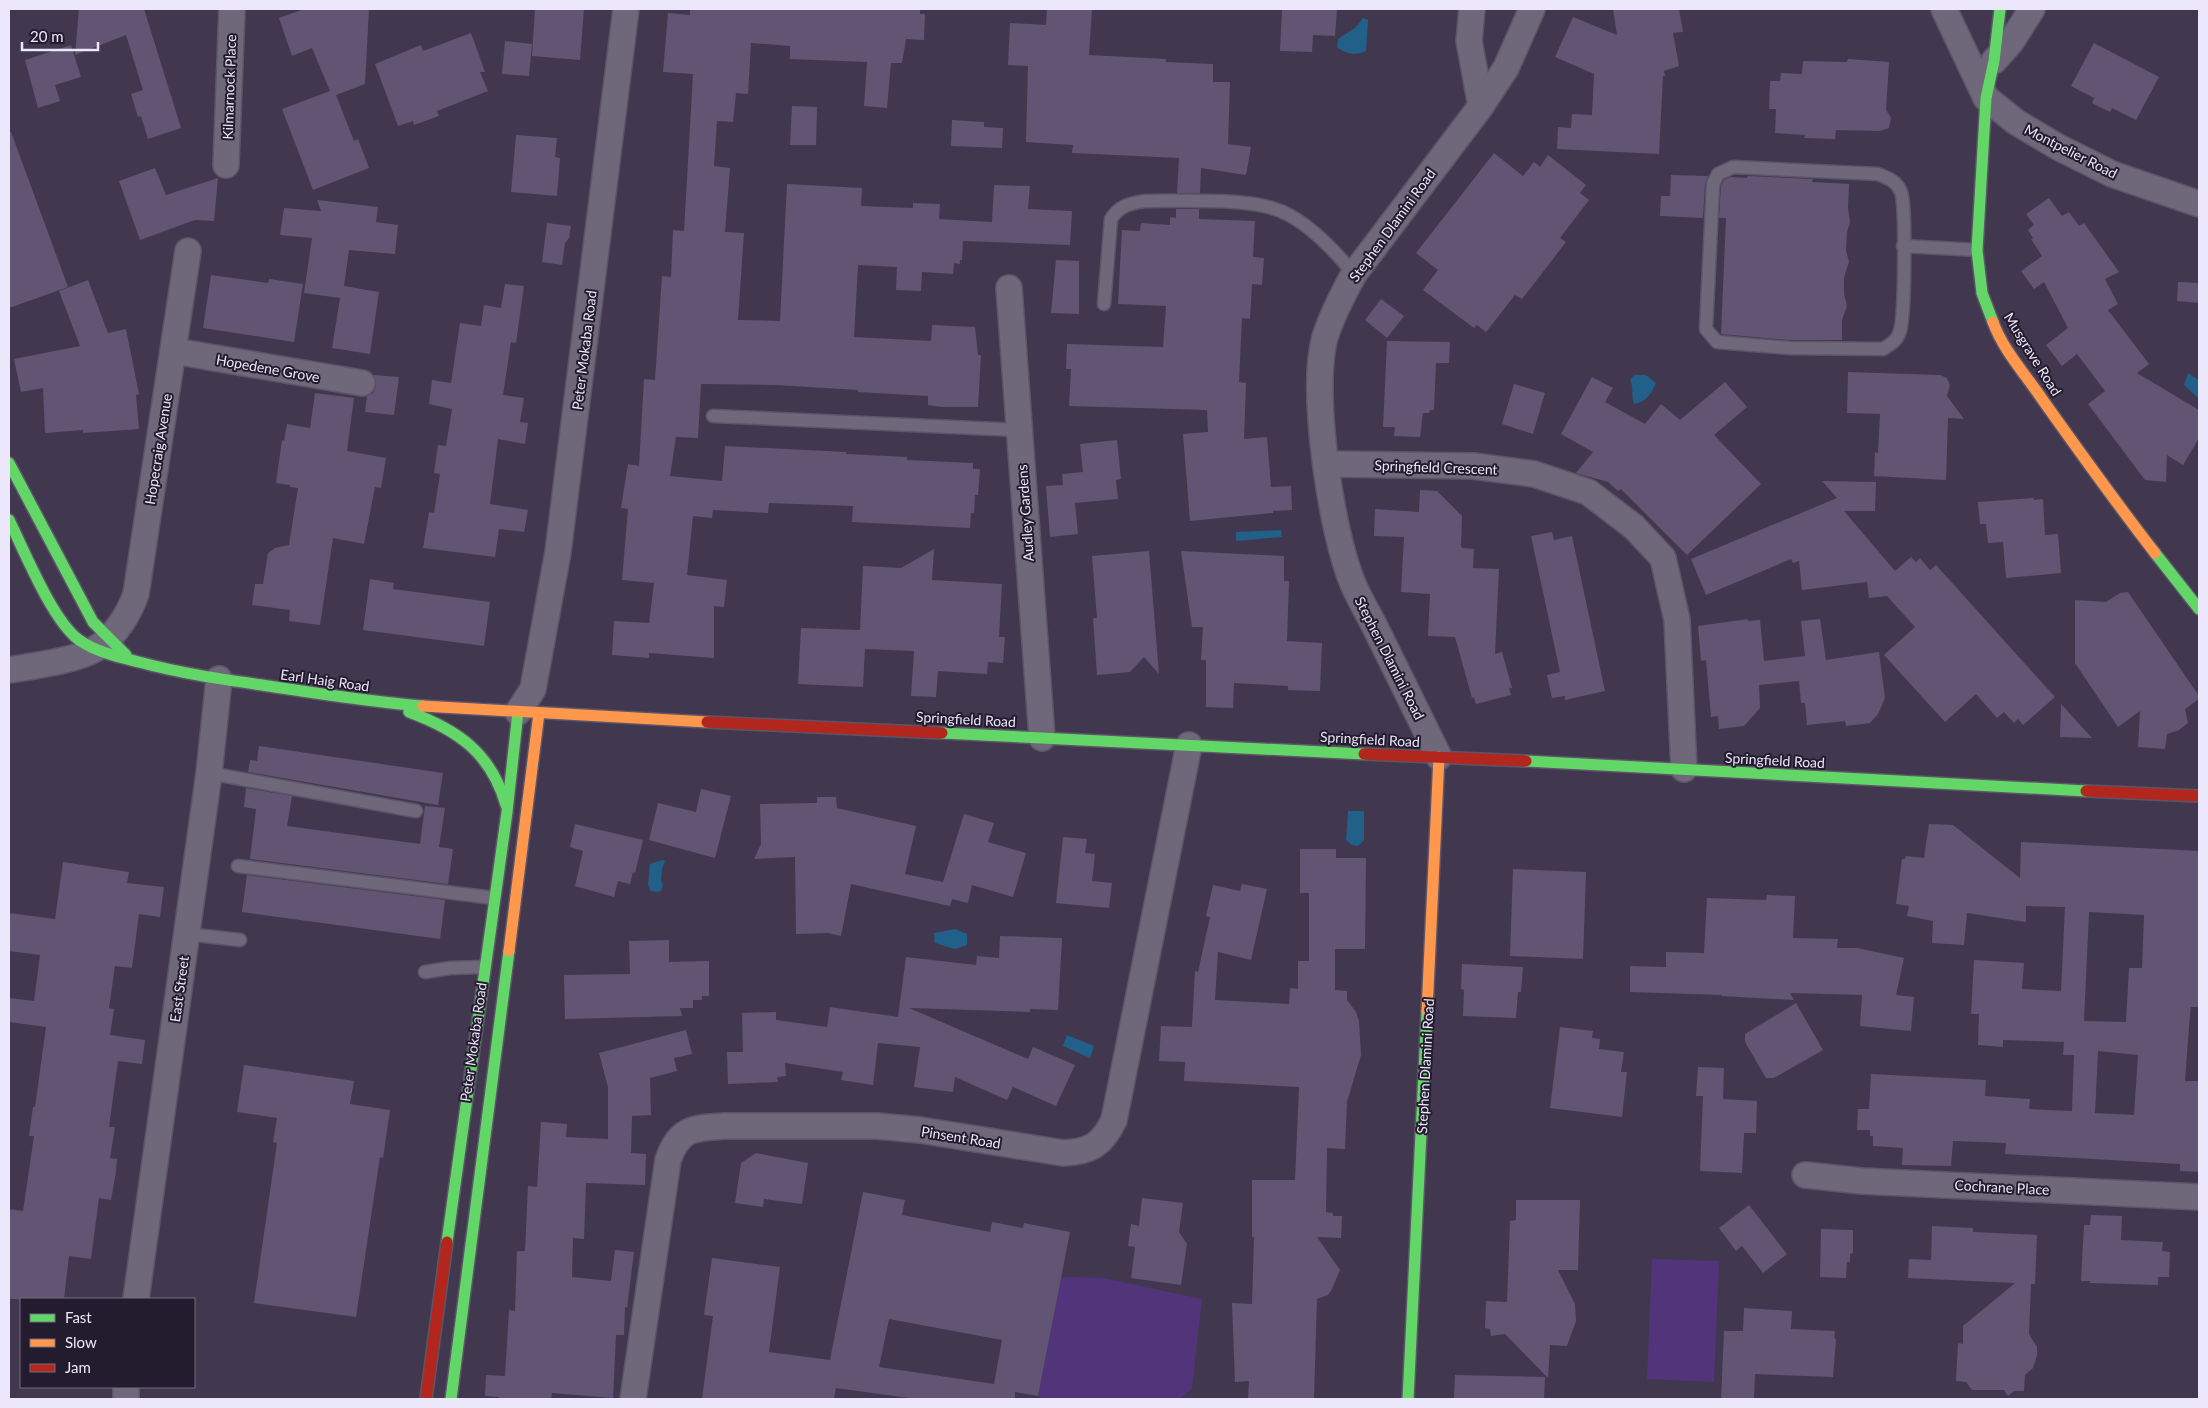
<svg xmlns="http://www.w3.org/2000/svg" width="2208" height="1408" viewBox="0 0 2208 1408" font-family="Lato,sans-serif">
  <rect width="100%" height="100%" fill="#41384f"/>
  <g fill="#52347b">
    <polygon points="1652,1259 1719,1261 1714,1382 1647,1379"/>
    <polygon points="1061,1277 1103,1278 1202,1299 1192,1388 1180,1399 1043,1399 1038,1396"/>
  </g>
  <g fill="#206089">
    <path d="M1363 18 1368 20 1366 51C1356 56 1345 54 1337 47L1338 39 1355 28Z"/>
    <polygon points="2188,373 2199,380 2199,399 2184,385"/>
    <path d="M1634 375H1646L1656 383C1651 394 1646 402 1634 404 1631 395 1634 388 1630 380Z"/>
    <polygon points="1281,530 1282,537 1236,541 1236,532"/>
    <polygon points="1348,811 1364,811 1364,840 1358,846 1352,845 1346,840"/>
    <polygon points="663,860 665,861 662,869 661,880 663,886 661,891 657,892 651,891 648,885 650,864"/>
    <polygon points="955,929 967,934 967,945 955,949 935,943 934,933"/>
    <polygon points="1067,1035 1094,1046 1090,1058 1063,1046"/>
  </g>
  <g fill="#615573" fill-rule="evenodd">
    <polygon points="79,9 144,9 181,128 148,139 141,116 138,117 131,94 143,90 126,35 75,55"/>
    <polygon points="304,9 369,9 365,84 336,95 354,141 358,139 369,168 313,190 282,109 330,91 312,48 292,56 279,18"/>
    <polygon points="535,9 584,9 580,60 532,56"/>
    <polygon points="690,9 920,9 920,14 925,14 924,40 906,39 902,63 891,63 887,108 864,106 867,62 790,59 790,46 751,43 748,94 736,93 733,122 717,121 714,166 730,168 725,232 744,233 738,320 780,321 787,184 862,188 861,206 913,208 913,203 940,204 939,219 992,222 994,185 1030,186 1028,209 1072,211 1070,245 963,241 962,260 960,260 960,264 954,263 953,274 922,272 921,291 896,290 897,267 858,265 854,337 931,341 932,325 975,327 978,355 981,355 978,407 942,407 928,405 928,396 858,392 858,390 776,385 701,384 698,438 676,437 670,476 722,481 725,446 846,452 846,454 907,457 907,460 973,463 973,469 980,469 978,495 975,495 974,513 971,513 970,528 852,522 853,506 769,503 768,513 713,510 712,518 693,516 687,575 727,580 724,607 714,606 714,658 649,653 649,658 612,655 614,621 649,623 654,583 622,580 628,509 621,508 628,464 639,466 644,379 655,380 662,276 671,277 673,230 684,231 693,74 663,72 668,13 690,15"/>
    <polygon points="1047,9 1092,9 1089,55 1166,59 1166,62 1213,64 1213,82 1230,82 1228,144 1251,147 1246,175 1201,168 1200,193 1177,193 1179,158 1072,153 1073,145 1026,142 1028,66 1008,65 1010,23 1046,25"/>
    <polygon points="1282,9 1337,9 1335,36 1313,35 1312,52 1280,51"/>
    <polygon points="1613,9 1679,9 1683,32 1673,33 1679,66 1664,71 1665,76 1663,76 1659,154 1557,149 1558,127 1571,128 1572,114 1592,115 1594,74 1555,57 1573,17 1617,35"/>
    <polygon points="471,33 485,72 480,72 488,91 437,111 439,116 414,125 413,121 398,126 375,64 421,45 423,51"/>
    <polygon points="505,41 532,44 529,76 502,74"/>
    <polygon points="2094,43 2159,77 2136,120 2112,108 2110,112 2092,103 2094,98 2071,86"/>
    <polygon points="71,45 81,77 55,85 60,101 38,108 25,60"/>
    <polygon points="1848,59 1889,62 1886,110 1891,118 1889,128 1880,131 1836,130 1835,139 1804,138 1805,135 1775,133 1776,109 1769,109 1770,81 1780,81 1781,73 1802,74 1803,61 1847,62"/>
    <polygon points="792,106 817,107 816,145 790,145"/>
    <polygon points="952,120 984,122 984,127 1003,128 1002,148 951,146"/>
    <polygon points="9,132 11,132 68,287 9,308"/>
    <polygon points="516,135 557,138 555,157 560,158 557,196 511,192"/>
    <polygon points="1494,153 1523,176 1534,162 1540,167 1548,155 1586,185 1580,193 1589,200 1560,238 1566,242 1533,285 1522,299 1515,295 1486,332 1477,325 1474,328 1423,290 1438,270 1416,253"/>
    <polygon points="155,168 166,195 218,178 214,221 195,220 140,240 119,181"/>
    <polygon points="1671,175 1708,176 1705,184 1703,218 1660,216 1661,196 1670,196"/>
    <polygon points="1748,176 1813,179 1812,182 1849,184 1848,208 1850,222 1847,232 1846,250 1849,262 1844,278 1844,294 1847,306 1842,320 1842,340 1790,340 1721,334 1726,218 1719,218 1721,186 1724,180 1730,177 1747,178"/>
    <polygon points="2049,198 2062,216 2069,212 2079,226 2084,223 2119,272 2105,279 2118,304 2108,310 2149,364 2137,373 2199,410 2199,438 2183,465 2167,455 2166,482 2145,480 2088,404 2105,391 2077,354 2062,366 2046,345 2068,328 2044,282 2034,289 2021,271 2042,256 2031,239 2033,238 2028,230 2034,225 2026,214"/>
    <polygon points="317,200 378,207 376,222 398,225 395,254 349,250 344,286 379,292 370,354 332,348 340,298 304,293 312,238 280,235 284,208 321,211"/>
    <polygon points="1176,209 1199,209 1199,219 1255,221 1253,257 1264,258 1262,285 1252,284 1250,319 1242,318 1239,382 1246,383 1244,439 1267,437 1271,487 1291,486 1292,510 1273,511 1273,513 1190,521 1183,434 1208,432 1207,410 1069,406 1071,369 1066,369 1067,344 1163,347 1166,306 1118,304 1122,230 1140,231 1141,223 1170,225 1170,217 1176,218"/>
    <polygon points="547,223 571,226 569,238 565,243 562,265 542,262"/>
    <polygon points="1056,260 1079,261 1079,314 1051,313"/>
    <polygon points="211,275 268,283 269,279 303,284 294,342 203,328"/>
    <polygon points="88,280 108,333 126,329 139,394 136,395 139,429 83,433 83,430 45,433 43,388 21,392 14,359 80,346 59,291"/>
    <polygon points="2178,282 2199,283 2199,303 2177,301"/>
    <polygon points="505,284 524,286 516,343 511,342 503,395 524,398 520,422 528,423 525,444 498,439 490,504 528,510 524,532 499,529 495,557 423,548 429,512 434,513 440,474 434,473 438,445 446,446 452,409 429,404 432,380 451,383 460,323 481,326 484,305 501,308"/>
    <polygon points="1381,299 1404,316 1387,338 1365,320"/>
    <polygon points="1387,341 1450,342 1449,363 1436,363 1434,410 1430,410 1429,413 1423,413 1420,437 1394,436 1395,427 1383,427"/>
    <polygon points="1848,372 1940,375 1947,378 1950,385 1947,396 1964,419 1948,418 1946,480 1874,476 1875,452 1878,453 1880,414 1847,413"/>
    <polygon points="373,375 399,377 394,415 365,412 367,396 373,393 376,386"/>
    <polygon points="1592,377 1613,388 1605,402 1645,424 1661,404 1680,420 1725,382 1747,407 1714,435 1761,484 1687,555 1621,489 1618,491 1608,482 1576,473 1593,452 1561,434"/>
    <polygon points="1514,384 1545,393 1533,434 1502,424"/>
    <polygon points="315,393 354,398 347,451 386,458 381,488 375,487 364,544 333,538 320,625 289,621 290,610 252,605 255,584 263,584 268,553 275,548 289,545 298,488 290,487 290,485 276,483 282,440 284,441 287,424 310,428"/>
    <polygon points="1117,440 1121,479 1116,480 1118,499 1075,503 1078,534 1050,537 1046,486 1063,485 1062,474 1083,472 1080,444"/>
    <polygon points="1822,481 1876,482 1875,511 1844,511 1895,571 1911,557 1916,562 1920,558 1930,570 1936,565 2055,697 2023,725 2018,719 2014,723 2004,712 1997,718 1976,694 1945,722 1884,655 1915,627 1887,596 1869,598 1867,582 1802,590 1799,561 1793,563 1791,559 1706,595 1691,559 1837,498"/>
    <polygon points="1420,490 1437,491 1462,516 1461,546 1462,548 1474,549 1473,568 1499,569 1495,654 1502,652 1512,688 1509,688 1511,695 1476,704 1474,697 1472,698 1455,637 1428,636 1430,594 1401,592 1404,537 1374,536 1375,509 1419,512"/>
    <polygon points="2034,498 2034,500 2043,499 2045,535 2058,534 2061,573 2006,578 2003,542 1988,543 1986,524 1980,524 1978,502"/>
    <polygon points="1552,532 1554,540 1572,536 1605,691 1565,700 1565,696 1552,698 1547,675 1560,672 1531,536"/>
    <polygon points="934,549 932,580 1002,584 999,637 1005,637 1003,663 988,662 987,674 938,671 936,697 911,696 914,651 865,649 863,687 798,684 801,628 860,630 863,566 901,568"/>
    <polygon points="1149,551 1159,674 1144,657 1130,672 1097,675 1093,618 1097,618 1092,556"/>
    <polygon points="1181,551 1284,556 1284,581 1289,581 1287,641 1322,643 1320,691 1288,690 1288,686 1234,683 1233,708 1206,707 1206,660 1201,660 1203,627 1192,627"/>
    <polygon points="370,579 394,583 393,589 490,602 484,646 363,630"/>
    <polygon points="2128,592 2199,696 2199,699 2185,709 2188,723 2179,730 2167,734 2165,749 2138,747 2140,711 2118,727 2075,663 2075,600 2106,602 2120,593"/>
    <polygon points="1748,619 1748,621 1760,620 1764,661 1805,656 1801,621 1820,619 1826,660 1879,652 1885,698 1878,714 1870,723 1846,726 1845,721 1807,725 1805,703 1801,703 1799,681 1759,685 1760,708 1744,726 1719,729 1718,716 1711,717 1706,660 1701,661 1698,626"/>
    <polygon points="2061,704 2092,738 2060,737"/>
    <polygon points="259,746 443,773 438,805 248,772 250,760 257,761"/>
    <polygon points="246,788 292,796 287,826 420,844 425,806 445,808 439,847 453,849 448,884 250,859 256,809 244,807"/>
    <polygon points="701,789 731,796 715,858 649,840 658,803 696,812"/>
    <polygon points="817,797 836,797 837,808 916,826 905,874 943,882 964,814 994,823 988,842 1026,853 1013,897 972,885 968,903 952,899 950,906 851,884 841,936 828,933 796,934 795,857 754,859 761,844 760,804 817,803"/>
    <polygon points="575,824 643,840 635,873 633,872 630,884 618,881 614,897 575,886 583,851 570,847"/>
    <path d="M1929 824 1953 825 2020 878 2021 842 2199 851V1007H2191L2190 1014 2185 1081H2199V1172L2180 1171V1164L2005 1154 2006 1143 1953 1141 1951 1166 1902 1165 1903 1148 1873 1146V1136H1870V1130H1857L1858 1109H1869L1871 1074 1986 1080 1985 1096 2030 1099 2029 1109 2072 1111 2074 1055H2063L2064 1042 2003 1040V1047L1978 1045 1979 1014H1971L1974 960 2024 963 2022 989 2061 991 2065 907 2026 906V922L1967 913 1964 945 1932 943 1933 921 1907 916 1909 906 1896 904 1902 859H1905L1906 856 1924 858ZM2089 912 2144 915 2142 968H2129L2126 1022 2084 1021ZM2098 1051 2138 1055 2134 1115 2095 1113Z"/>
    <polygon points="1063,837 1087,839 1085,853 1095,854 1092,881 1112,883 1109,908 1056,903"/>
    <polygon points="1300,849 1336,849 1336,858 1366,858 1365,949 1335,949 1335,990 1347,991 1347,1000 1356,1012 1359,1021 1361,1055 1347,1102 1345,1149 1327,1148 1326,1212 1333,1213 1333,1216 1342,1216 1341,1238 1317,1237 1340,1270 1331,1291 1328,1295 1317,1299 1314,1399 1248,1399 1249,1381 1235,1382 1232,1303 1252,1304 1254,1237 1252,1237 1252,1180 1295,1180 1299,1087 1184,1081 1185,1062 1159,1061 1161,1026 1192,1027 1195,971 1198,972 1210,917 1206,916 1213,885 1240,891 1242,884 1267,889 1251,960 1218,952 1215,1000 1289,1004 1290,988 1298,989 1298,961 1309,961 1309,893 1300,893"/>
    <polygon points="63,862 129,872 127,883 164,887 160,917 139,914 132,968 115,966 109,1008 114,1009 110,1035 145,1040 142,1064 118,1061 109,1127 115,1127 110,1158 117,1159 116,1172 111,1200 99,1198 91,1259 69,1256 64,1299 9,1299 9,1209 23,1211 34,1136 29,1136 33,1107 35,1107 46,1027 9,1022 9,998 34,1001 40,955 9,951 9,913 55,919"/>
    <polygon points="1513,869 1586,872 1583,959 1510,956"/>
    <polygon points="247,875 445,900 440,939 242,912"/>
    <polygon points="1767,895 1795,896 1793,938 1838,939 1837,948 1857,948 1904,958 1896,995 1914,997 1911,1031 1860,1026 1862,995 1790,993 1794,1000 1721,996 1722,995 1630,992 1630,966 1666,967 1666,952 1704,953 1707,898 1766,900"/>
    <polygon points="1000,936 1062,938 1058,1010 1030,1009 1030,1012 909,1008 1028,1059 1033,1047 1075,1065 1056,1106 1013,1087 1007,1100 955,1077 953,1092 914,1087 920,1047 878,1043 873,1085 841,1080 843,1072 785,1063 786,1076 777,1077 778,1082 728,1084 727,1052 743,1052 742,1013 776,1012 776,1020 827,1027 830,1007 898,1017 906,957 976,965 977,956 999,958"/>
    <polygon points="669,940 669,962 709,961 709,996 702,996 702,1000 693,1000 693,1008 680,1008 682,1016 565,1019 564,975 630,974 629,941"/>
    <polygon points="1462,964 1523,967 1521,992 1518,992 1516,1018 1463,1016 1464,990 1461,989"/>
    <polygon points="1796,1003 1823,1050 1774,1078 1766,1078 1745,1042 1745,1034"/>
    <polygon points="1560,1027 1593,1031 1592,1038 1600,1039 1599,1049 1624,1052 1621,1072 1627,1072 1622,1117 1550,1108"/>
    <polygon points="686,1030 692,1054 674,1058 677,1071 650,1078 651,1115 632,1116 631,1153 646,1154 645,1185 586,1183 584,1239 573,1238 572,1277 611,1281 615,1250 634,1252 627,1308 625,1307 624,1335 616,1335 613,1398 552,1393 551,1399 499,1399 499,1397 485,1396 486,1375 505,1376 509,1310 515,1311 517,1251 525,1251 528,1186 537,1187 541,1122 567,1124 566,1137 608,1139 608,1087 599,1053"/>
    <polygon points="244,1065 354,1081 350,1104 390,1110 383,1158 380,1157 356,1317 254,1303 277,1143 273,1142 277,1118 237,1112"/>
    <polygon points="1698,1067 1724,1068 1723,1099 1757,1101 1756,1133 1744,1133 1742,1173 1700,1171 1703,1096 1696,1096"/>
    <polygon points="756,1153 808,1163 802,1204 764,1199 763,1207 735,1203 741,1163"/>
    <path d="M863 1192 905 1200 902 1215 990 1232 992 1222 1023 1228 1024 1223 1070 1232 1038 1396 1015 1392V1399H916L836 1388 834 1399H702L713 1316 704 1315 712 1258 780 1267 769 1352 830 1360ZM889 1319 1002 1340 994 1384 879 1367Z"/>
    <polygon points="1142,1198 1183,1203 1179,1232 1187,1244 1181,1285 1131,1278 1135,1247 1128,1246 1131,1224 1139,1226"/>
    <polygon points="1516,1200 1580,1200 1578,1270 1558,1270 1575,1304 1576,1321 1567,1346 1550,1345 1548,1378 1505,1334 1491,1336 1490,1329 1485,1328 1486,1301 1507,1302 1510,1221 1516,1220"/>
    <polygon points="1749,1205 1787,1254 1763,1273 1742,1246 1736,1251 1719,1228"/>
    <polygon points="2091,1215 2122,1216 2121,1240 2163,1242 2162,1251 2170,1252 2169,1277 2158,1277 2158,1285 2090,1283 2090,1281 2081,1281 2084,1225 2090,1225"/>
    <polygon points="1932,1226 1973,1228 1973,1232 2037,1235 2035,1284 2031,1284 2029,1334 2037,1347 2037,1355 2033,1368 2025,1375 2024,1391 2014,1391 2008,1396 2004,1390 1972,1390 1966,1382 1956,1381 1958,1343 1963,1344 1963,1326 2015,1283 1908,1278 1909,1259 1931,1260"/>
    <polygon points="1821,1229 1853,1230 1853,1253 1850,1254 1850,1262 1847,1262 1846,1278 1820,1277"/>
    <polygon points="1744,1308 1792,1311 1791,1329 1835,1331 1834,1338 1836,1339 1833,1377 1755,1374 1754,1399 1721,1399 1724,1331 1743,1331"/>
    <polygon points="1455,1375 1545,1377 1544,1399 1454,1399"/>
  </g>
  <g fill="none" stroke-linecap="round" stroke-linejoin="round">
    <defs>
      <g id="lane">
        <path d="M1733 167 1878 174C1888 178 1897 181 1901 192 1906 205 1905 315 1900 331 1897 341 1891 344 1883 349L1790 348 1717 342 1706 329 1713 184 1718 174Z"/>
        <polyline points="1903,246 1977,250"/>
        <path d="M1104 304 1111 219C1120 205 1129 204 1145 201 1181 201 1242 198 1275 209 1304 218 1335 251 1354 274"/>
        <polyline points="713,416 1019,430"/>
        <polyline points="209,773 416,811"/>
        <polyline points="238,866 494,898"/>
        <polyline points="187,934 240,940"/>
        <polyline points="425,972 450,968 484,967"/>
      </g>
      <g id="street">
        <polyline points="1472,9 1469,41 1481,106"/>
        <polyline points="1944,9 1986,98 2016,122 2058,147 2112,174 2199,204"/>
        <polyline points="1994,61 2011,42 2032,9"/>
        <polyline points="226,165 232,9"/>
        <polyline points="1009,288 1042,738"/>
        <polyline points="174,351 362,383"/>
        <polyline points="1327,464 1473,466 1534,474 1588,492 1634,527 1663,558 1677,620 1684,769"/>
        <path d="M9 670C32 666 75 661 95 649 114 638 129 614 136 594L188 251"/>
        <polyline points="518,712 533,689 558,552 626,9"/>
        <path d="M1439 757C1418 715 1398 673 1377 631 1369 615 1360 600 1353 584 1331 532 1310 390 1325 337 1332 315 1343 294 1354 274L1481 106 1506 68 1532 9"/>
        <polyline points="1805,1175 1862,1181 2199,1197"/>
        <polyline points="136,1299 209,773 219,679"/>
        <polyline points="126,1399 126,1387"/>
        <path d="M633 1399 668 1160C679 1128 693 1128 724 1126H877L920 1130 1063 1153C1090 1152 1102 1145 1114 1120L1189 745"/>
      </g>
      <g id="fast">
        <polyline points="1993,322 1982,293 1977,250 1986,98 1994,61 2000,9"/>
        <polyline points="9,463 93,622 126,655"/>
        <path d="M9 520C25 552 52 620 79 640 96 652 119 657 139 662 179 673 220 679 262 685 315 693 369 702 423 706"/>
        <polyline points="2155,553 2199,609"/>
        <path d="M409 712C458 730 491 753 506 805"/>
        <polyline points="942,733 1364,754"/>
        <polyline points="1526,761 2086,791"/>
        <polyline points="447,1242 507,812 518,712"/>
        <polyline points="451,1399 509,951"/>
        <polyline points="1408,1399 1427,1011"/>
      </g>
      <g id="slow">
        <path d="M1993 322C2003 350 2026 375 2042 399 2079 451 2116 503 2155 553"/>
        <polyline points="423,706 707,722"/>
        <polyline points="509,951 539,713"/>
        <polyline points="1427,1011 1439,757"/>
      </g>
      <g id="jam">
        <polyline points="707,722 942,733"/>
        <polyline points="1364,754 1526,761"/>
        <polyline points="2086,791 2199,796"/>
        <polyline points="426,1399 447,1242"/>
      </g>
    </defs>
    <use href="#lane" stroke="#5c5568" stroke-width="15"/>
    <use href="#street" stroke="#5c5568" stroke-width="28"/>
    <use href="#fast" stroke="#5c5568" stroke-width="14"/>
    <use href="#slow" stroke="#5c5568" stroke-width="14"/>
    <use href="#jam" stroke="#5c5568" stroke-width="14"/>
    <use href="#lane" stroke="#6f687a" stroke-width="12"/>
    <use href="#street" stroke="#6f687a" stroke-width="25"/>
    <use href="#fast" stroke="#63d668" stroke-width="11"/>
    <use href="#slow" stroke="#ff974d" stroke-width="11"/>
    <use href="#jam" stroke="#b3261e" stroke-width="11"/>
  </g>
  <g text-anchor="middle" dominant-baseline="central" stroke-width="4" stroke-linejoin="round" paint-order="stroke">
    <g font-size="14" fill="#ede7fb" stroke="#231c2e">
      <text transform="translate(229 87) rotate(-88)">Kilmarnock Place</text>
      <text transform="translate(2071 151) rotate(27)">Montpelier Road</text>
      <text transform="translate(1392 225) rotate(-54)">Stephen Dlamini Road</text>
      <text transform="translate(584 350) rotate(-83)">Peter Mokaba Road</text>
      <text transform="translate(2033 354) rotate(58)">Musgrave Road</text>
      <text transform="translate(268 368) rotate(10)">Hopedene Grove</text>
      <text transform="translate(158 449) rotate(-81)">Hopecraig Avenue</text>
      <text transform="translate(1436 467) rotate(2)">Springfield Crescent</text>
      <text transform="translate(1025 513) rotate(-94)">Audley Gardens</text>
      <text transform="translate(1390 658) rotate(63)">Stephen Dlamini Road</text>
      <text transform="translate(325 680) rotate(8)">Earl Haig Road</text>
      <text transform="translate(966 719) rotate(3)">Springfield Road</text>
      <text transform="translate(1370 739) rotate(3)">Springfield Road</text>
      <text transform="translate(1775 760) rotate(3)">Springfield Road</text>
      <text transform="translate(179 989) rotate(-82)">East Street</text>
      <text transform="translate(473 1042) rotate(-82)">Peter Mokaba Road</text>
      <text transform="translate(1425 1066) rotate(-87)">Stephen Dlamini Road</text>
      <text transform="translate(961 1137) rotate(9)">Pinsent Road</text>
      <text transform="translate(2002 1187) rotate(3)">Cochrane Place</text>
    </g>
  </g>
  <rect width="2208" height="1408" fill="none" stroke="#ede7fb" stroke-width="20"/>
  <rect x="20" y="1298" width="175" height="90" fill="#231c2e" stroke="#746d80"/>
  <rect x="30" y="1314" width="25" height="8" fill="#63d668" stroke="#746d80"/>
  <text x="65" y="1323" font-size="15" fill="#ede7fb">Fast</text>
  <rect x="30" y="1339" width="25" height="8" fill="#ff974d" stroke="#746d80"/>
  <text x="65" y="1348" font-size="15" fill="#ede7fb">Slow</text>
  <rect x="30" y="1364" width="25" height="8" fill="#b3261e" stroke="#746d80"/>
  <text x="65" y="1373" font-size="15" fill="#ede7fb">Jam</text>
  <path d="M22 42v8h76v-8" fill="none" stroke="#ede7fb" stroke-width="2.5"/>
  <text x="30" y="42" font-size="15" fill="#ede7fb" stroke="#231c2e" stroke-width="4" paint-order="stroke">20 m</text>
</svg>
